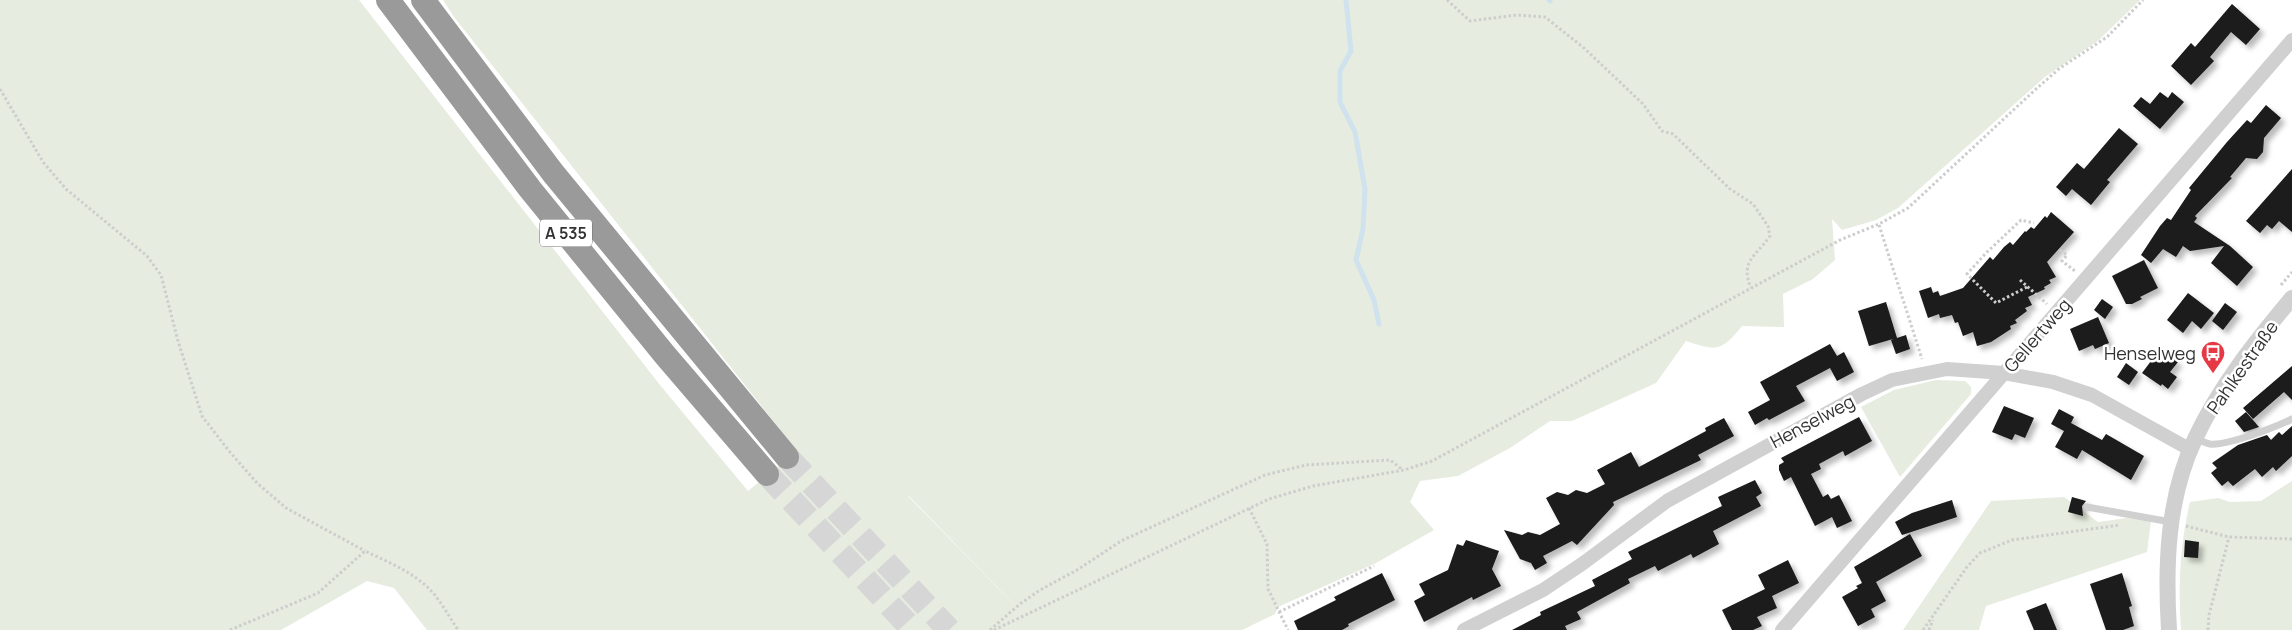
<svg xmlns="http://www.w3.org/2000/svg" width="2292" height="630" viewBox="0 0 2292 630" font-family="Manrope,sans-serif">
  <defs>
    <filter id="shadow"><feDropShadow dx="4.5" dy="4.5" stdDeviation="2.5" flood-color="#0004"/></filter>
  </defs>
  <rect width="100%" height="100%" fill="#fff"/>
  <g fill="#e6ecdf" fill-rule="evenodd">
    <path d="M0 0H359L660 385 748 491 835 420 797 451 454 17 443 0H2140L2099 40 2045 77 1898 208 1876 220 1842 230 1832 219 1835 260 1813 279 1783 294 1784 327 1742 326C1721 352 1717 351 1686 341L1656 383 1572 421H1550L1510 448 1458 476 1420 481 1410 502 1434 530 1376 563 1278 607 1275 614 1242 630H427L394 588 367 581 281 630H0ZM908 495 1032 623 908 496Z"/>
    <polygon points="1936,380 1965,381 1971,387 1971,394 1900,477 1861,407 1894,390"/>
    <path d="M2292 481V630H2181C2178 587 2180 544 2190 502L2218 498 2230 502 2261 501Z"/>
    <polygon points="2064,497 2098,522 2127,518 2151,521 2147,552 1986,606 1979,630 1903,630 1991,501"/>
  </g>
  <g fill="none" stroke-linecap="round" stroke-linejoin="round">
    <g stroke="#cfe2ee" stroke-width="5">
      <polyline points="1346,0 1351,51 1340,71 1340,102 1355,132 1365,189 1363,229 1356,260 1374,300 1379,324"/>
      <polyline points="1549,0 1550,1"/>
    </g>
  </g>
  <g fill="#1a1a1a" filter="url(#shadow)">
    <polygon points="2232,4 2260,29 2246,45 2231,32 2210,57 2214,61 2191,85 2171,66 2191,43 2195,47"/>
    <polygon points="2160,92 2168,98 2172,92 2184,102 2160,129 2133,106 2141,97 2150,104"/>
    <polygon points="2266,105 2281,118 2264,138 2263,152 2257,159 2246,158 2230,177 2232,178 2195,216 2197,218 2194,222 2230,246 2253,267 2237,286 2211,263 2224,246 2190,251 2183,246 2176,257 2163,249 2151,263 2141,255 2160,226 2167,218 2171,220 2191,190 2189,188 2227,142 2247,120 2251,123"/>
    <polygon points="2119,128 2138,144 2107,180 2110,182 2091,205 2072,189 2066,196 2056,187 2077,163 2084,169"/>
    <polygon points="2292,169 2292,232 2279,221 2272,229 2267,225 2260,233 2246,221"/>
    <polygon points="2051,212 2074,232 2047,262 2056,277 2049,280 2051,283 2044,287 2045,289 2028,297 2032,305 2025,308 2027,311 2015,320 2017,323 2010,326 2011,329 1991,342 1977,346 1973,332 1963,336 1958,322 1955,323 1952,315 1940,318 1939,314 1928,318 1919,291 1931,287 1933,293 1938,291 1940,296 1963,288 1990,257 1993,260 2004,247 2010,242 2013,245 2025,231 2026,232 2031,227 2034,229 2045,216 2047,218"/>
    <polygon points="2144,260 2158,288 2140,297 2142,299 2132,304 2126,304 2112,276"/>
    <polygon points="2188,293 2214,313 2201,329 2192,321 2183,333 2167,320"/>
    <polygon points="2102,299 2113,307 2105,319 2094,310"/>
    <polygon points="1886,302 1897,338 1906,335 1910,349 1896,354 1891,340 1893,339 1869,346 1858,311"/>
    <polygon points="2225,303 2237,312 2223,330 2212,321"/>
    <polygon points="2098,317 2109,343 2095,349 2093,345 2079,351 2070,329"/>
    <polygon points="1830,344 1837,356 1844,352 1854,372 1837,381 1830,368 1796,386 1805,401 1769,420 1767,418 1755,425 1748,412 1770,400 1760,382"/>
    <polygon points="2160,349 2178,362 2170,372 2177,377 2168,389 2162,384 2161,386 2142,373"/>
    <polygon points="2126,363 2138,372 2129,385 2117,377"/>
    <polygon points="2292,366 2292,400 2284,392 2253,419 2243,408"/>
    <polygon points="2004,406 2034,418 2025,438 2015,434 2012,440 1992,432"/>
    <polygon points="2059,409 2074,417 2071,423 2102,440 2106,434 2144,456 2131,480 2082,450 2077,459 2055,447 2064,431 2051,424"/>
    <polygon points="2246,412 2259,427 2244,432 2235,421"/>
    <polygon points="1859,417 1872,441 1845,456 1843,451 1819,464 1821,469 1811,474 1823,497 1828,494 1831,499 1839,495 1852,521 1837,528 1832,517 1815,526 1791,477 1784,481 1779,470 1779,465 1784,462 1781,458"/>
    <polygon points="1724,418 1734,436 1698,455 1701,460 1613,502 1614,505 1577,545 1572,541 1543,556 1547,563 1535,570 1531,563 1520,559 1504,530 1522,535 1528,532 1540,535 1560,524 1546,498 1557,492 1568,495 1576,490 1587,493 1605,484 1597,470 1631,452 1639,467 1706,431 1705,428"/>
    <polygon points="2292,426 2292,456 2276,471 2273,467 2262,477 2255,469 2233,486 2228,481 2222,486 2211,473 2217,468 2212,463 2238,445 2267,435 2271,440 2279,432 2282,435"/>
    <polygon points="1755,480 1762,493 1756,497 1761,506 1713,531 1719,544 1693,558 1691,554 1658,571 1655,566 1628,579 1630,583 1577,612 1581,619 1565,626 1567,630 1512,630 1541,615 1540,612 1595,586 1592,580 1632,559 1628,552 1722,506 1718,497"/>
    <polygon points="2072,497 2086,501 2082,506 2083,516 2068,512"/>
    <polygon points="1952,500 1957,517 1902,535 1895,522 1912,513"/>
    <polygon points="1910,534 1922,556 1876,582 1886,601 1871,609 1875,617 1858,626 1842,597 1858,588 1856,586 1862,583 1854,567"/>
    <polygon points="1466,540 1499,551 1492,569 1501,586 1473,600 1472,597 1424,622 1414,601 1425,595 1419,584 1448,570 1457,544 1463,546"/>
    <polygon points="2185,540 2199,542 2198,558 2184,557"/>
    <polygon points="1788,560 1799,583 1772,596 1777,608 1757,617 1762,626 1753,630 1732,630 1722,610 1765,589 1758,575"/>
    <polygon points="1382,573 1395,600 1348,624 1349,626 1342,630 1298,630 1294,621 1336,600 1334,597"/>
    <polygon points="2122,573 2132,606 2129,607 2134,626 2123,630 2106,630 2090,584"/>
    <polygon points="2046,603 2057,630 2034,630 2026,611"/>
  </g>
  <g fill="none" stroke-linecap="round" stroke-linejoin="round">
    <g stroke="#d6d6d6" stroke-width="24" stroke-dasharray="24 12" stroke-linecap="butt">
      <polyline points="787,457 949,630"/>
      <polyline points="767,474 913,630"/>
    </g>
    <g stroke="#cdcdcd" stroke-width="3" stroke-dasharray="2.5 2.5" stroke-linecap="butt">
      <path d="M1447 0 1470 21 1517 15 1545 17 1584 48 1643 104 1662 131 1673 134 1730 189 1753 204 1768 226 1770 236C1755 257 1740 261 1751 288"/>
      <polyline points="0,89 43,162 66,189 147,256 161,275 178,341 202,416 229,451 257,483 286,508 365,551"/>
      <polyline points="1879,225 1922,359"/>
      <polyline points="2060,250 2067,255 2062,261 2075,271"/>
      <polyline points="2020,280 2047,304"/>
      <polyline points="2281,285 2292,272"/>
      <polyline points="2027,287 1996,303 1967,274 1986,253 2021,220 2034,223"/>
      <polyline points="1249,508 1267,544 1268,589 1288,630"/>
      <polyline points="2186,526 2229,537 2292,539"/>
      <polyline points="1279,612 1374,566"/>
      <path d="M230 630 318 593 365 551C390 563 416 573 434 594 443 605 450 618 458 630"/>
      <polyline points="990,630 1020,604 1040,590 1077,570 1121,541 1265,475 1306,465 1390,460 1403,470"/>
      <polyline points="994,630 1269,499 1313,486 1404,470 1432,461 1840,240 1879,224 1908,208 2036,89 2060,68 2107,37 2143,0"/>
      <polyline points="1923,630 1967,567 1980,553 2012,540 2120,525"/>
      <polyline points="1929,630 1933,620"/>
      <polyline points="2208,630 2209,615 2229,537"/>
    </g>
    <g stroke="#d0d0d0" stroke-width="7">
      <path d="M2195 439C2200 440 2205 443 2210 444 2227 446 2276 427 2292 419"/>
      <polyline points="2087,507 2171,522"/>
    </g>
    <g stroke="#d0d0d0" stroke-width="14">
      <polyline points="1464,630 1543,590 1582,564 1667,501 1862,394 1892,380 1947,369 2004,373 2053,382 2092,395 2191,450"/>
      <polyline points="1782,630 2292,40"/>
    </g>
    <path stroke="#d0d0d0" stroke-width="16" d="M2169 630C2165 566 2167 498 2195 439 2219 387 2256 341 2292 298"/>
    <g stroke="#9a9a9a" stroke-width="24">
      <polyline points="388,0 530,189 665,355 767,474"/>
      <polyline points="423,0 553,173 787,457"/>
    </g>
  </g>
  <defs>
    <symbol id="bus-pin" viewBox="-11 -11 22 30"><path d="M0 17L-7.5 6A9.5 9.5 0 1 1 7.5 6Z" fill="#e63946" stroke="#fff"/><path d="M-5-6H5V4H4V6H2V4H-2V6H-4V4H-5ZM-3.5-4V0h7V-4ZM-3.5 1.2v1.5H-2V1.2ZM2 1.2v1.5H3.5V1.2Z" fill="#fff"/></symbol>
  </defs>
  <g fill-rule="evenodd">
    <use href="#bus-pin" x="2199" y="339" width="28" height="38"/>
  </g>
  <g text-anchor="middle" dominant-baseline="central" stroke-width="5" stroke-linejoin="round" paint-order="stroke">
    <rect fill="#fff" stroke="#707070" stroke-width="1" x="540" y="219.5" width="52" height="27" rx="4"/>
    <g font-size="16" font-weight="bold" fill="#333">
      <text x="566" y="233">A 535</text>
    </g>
    <g font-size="18" fill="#333" stroke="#fff">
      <text transform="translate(2037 335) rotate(-49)">Gellertweg</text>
      <text transform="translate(2242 367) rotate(-55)">Pahlkestraße</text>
      <text transform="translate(1812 421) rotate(-28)">Henselweg</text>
    </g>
    <g font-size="18" fill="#333" stroke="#fff" text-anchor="end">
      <text x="2196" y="353">Henselweg</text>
    </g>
  </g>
</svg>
